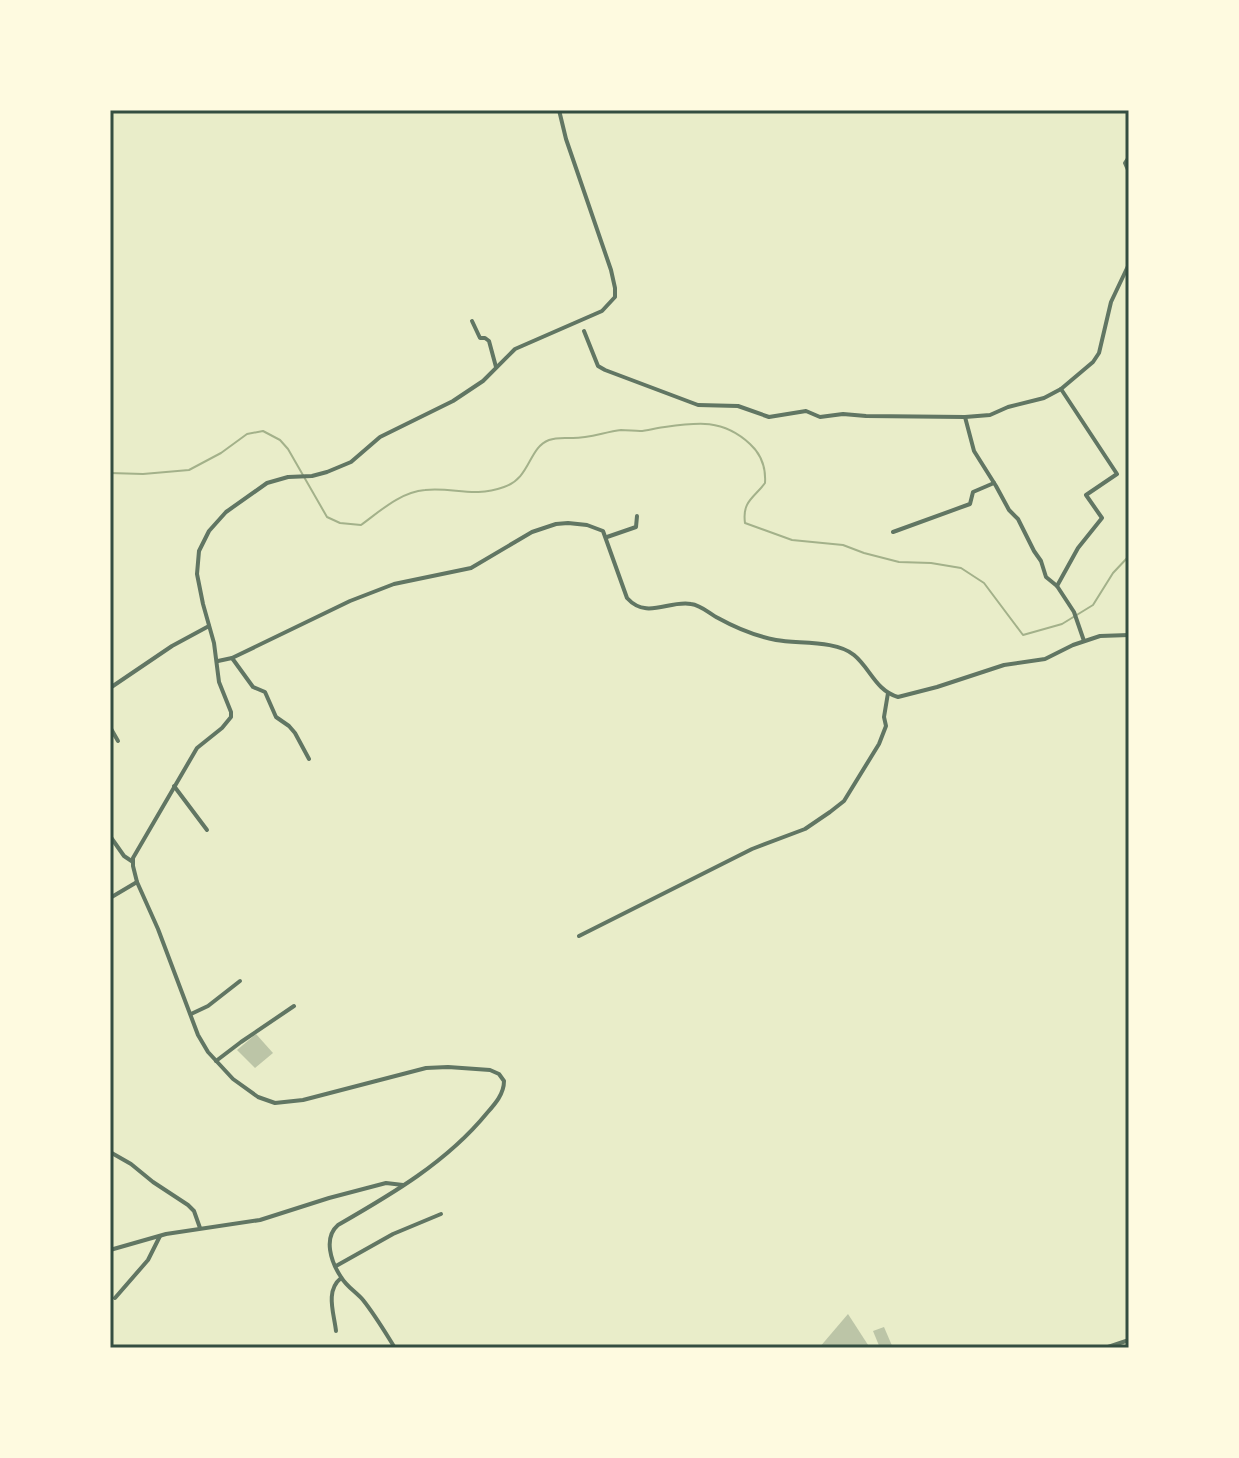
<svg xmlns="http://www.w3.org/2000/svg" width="1239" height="1458" viewBox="0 0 1239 1458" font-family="Quicksand,sans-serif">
  <rect width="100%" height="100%" fill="#e9edc9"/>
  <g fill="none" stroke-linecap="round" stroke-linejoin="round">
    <path stroke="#a3b18a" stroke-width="2" d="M110 473 143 474 189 470 221 453 247 434 263 431 280 440 288 449 327 517 340 523 361 525C379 512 400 492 425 490 454 487 473 498 504 487 531 478 528 448 549 440 557 437 564 438 573 438 589 438 605 432 621 430 628 430 634 431 640 431 646 431 652 429 658 428 694 423 721 417 750 444 761 454 766 468 765 483 754 498 742 501 745 523L792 540 843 545 864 553 899 562 931 563 961 568 984 583 1023 635 1062 624 1093 605 1113 573 1129 556"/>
  </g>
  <g fill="#bcc5a7">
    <polygon points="256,1034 273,1053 255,1068 237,1050"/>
    <polygon points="848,1314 870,1348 819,1348"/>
    <polygon points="884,1327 893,1348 880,1348 873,1331"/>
  </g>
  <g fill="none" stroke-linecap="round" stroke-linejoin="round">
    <g stroke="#617663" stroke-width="4">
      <polyline points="1129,157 1125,163 1129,172"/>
      <polyline points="472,321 480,338 485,338 489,341 496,367"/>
      <polyline points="584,331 598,366 605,370 698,405 738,406 769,417 806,411 820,417 843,414 866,416 965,417 990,415 1008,407 1044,398 1061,389 1093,362 1099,353 1111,302 1129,264"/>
      <polyline points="965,417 974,451 996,486 1009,510 1018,519 1034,551 1041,561 1046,577 1057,586 1074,612 1084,641"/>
      <polyline points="893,532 970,504 973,492 994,483"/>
      <polyline points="607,537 636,527 637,516"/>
      <polyline points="1057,586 1078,548 1102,518 1086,495 1117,474 1061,389"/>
      <polyline points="232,658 253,687 265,692 276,717 289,726 295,733 309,759"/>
      <path d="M218 661 232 658 350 601 394 584 471 568 532 532 556 524 568 523 587 525 603 531 627 598C647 620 668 600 691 604 701 605 710 614 718 618 736 628 756 636 776 640 798 644 836 640 854 655 870 668 876 691 898 697L937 687 1004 665 1045 659 1073 645 1100 636 1129 635"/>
      <polyline points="110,688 172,646 209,626"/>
      <polyline points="110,727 118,741"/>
      <polyline points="174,786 207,830"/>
      <polyline points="110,836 124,856 133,862"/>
      <polyline points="110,898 137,882"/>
      <polyline points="579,936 752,849 805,829 830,812 844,801 879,744 886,726 884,717 888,693"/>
      <polyline points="191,1014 208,1006 240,981"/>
      <polyline points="216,1061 241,1042 294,1006"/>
      <polyline points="110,1152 131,1164 153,1182 188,1205 194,1211 200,1228"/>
      <polyline points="110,1250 166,1234 260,1220 329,1198 386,1183 403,1185"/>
      <polyline points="336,1266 393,1234 441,1214"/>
      <polyline points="115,1298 148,1260 160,1236"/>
      <path d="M336 1331C334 1313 325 1291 341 1278"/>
    </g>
    <g stroke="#617663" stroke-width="4">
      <path d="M395 1348C385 1332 375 1315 363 1300 356 1292 346 1286 341 1277 331 1262 323 1238 338 1225 392 1194 447 1162 487 1113 495 1104 504 1094 504 1081L499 1074 490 1070 448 1067 426 1068 303 1100 275 1103 258 1097 233 1079 208 1052 198 1035 158 929 137 882 133 866V858L197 748 222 728 231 717V712L219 682 214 643 203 604 197 574 199 551 209 531 226 512 267 483 288 477 312 476 327 472 351 462 380 437 453 401 483 381 515 349 602 311 615 297V288L611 270 566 139 559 110"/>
      <polyline points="1105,1348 1129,1340"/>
    </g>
  </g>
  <rect width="1239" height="1458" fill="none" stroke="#fefae0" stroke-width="224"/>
  <rect x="112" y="112" width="1015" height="1234" fill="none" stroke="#344e41" stroke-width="3"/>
</svg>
